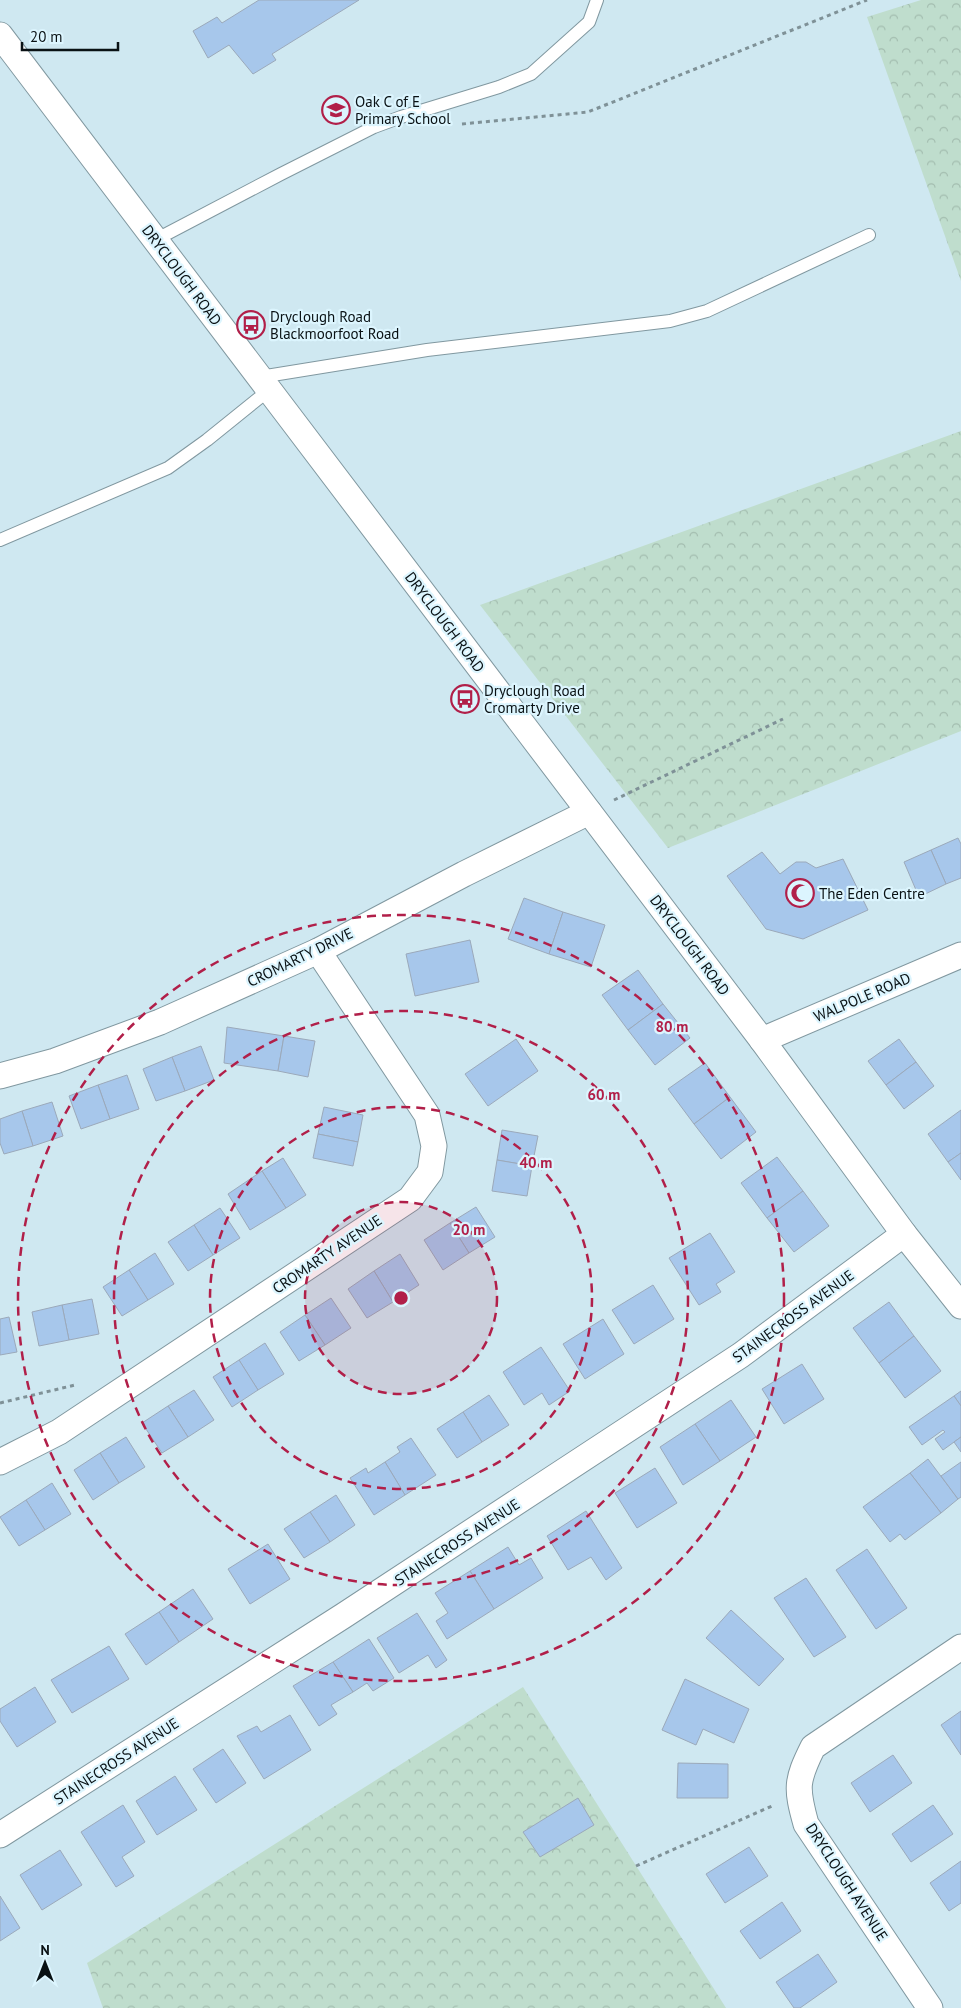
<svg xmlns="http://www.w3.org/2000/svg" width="961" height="2008" viewBox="0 0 961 2008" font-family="'PT Sans',sans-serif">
  <defs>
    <pattern id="park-crowns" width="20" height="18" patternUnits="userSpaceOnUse" patternTransform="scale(1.25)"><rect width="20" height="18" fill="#bfddcd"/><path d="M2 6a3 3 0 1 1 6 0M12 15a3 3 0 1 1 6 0" fill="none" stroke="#a3bdaf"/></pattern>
  </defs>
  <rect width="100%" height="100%" fill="#cfe8f1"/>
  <g fill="url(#park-crowns)">
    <polygon points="921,0 961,0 961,281 867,17"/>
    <polygon points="961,431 961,731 668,848 480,605"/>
    <polygon points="523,1687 726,2008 103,2008 87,1963"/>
  </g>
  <polygon fill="#bfddcd" points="486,1994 492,2008 454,2008"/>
  <g fill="#a7c7eb" stroke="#9ba9ba">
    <polygon points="259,0 359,0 272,54 276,60 253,74 229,45 208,58 193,31 217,17 222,23"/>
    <polygon points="958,838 961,844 961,878 946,884 931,850"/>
    <polygon points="931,850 946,884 919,897 904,862"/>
    <polygon points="762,852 780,874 796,862 806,862 816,868 843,859 868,910 803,939 766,929 727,876"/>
    <polygon points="524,898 563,912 549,954 508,939"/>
    <polygon points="563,912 605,925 591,967 549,954"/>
    <polygon points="470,940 479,982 415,996 406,954"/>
    <polygon points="638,970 663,1004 628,1030 602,995"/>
    <polygon points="663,1004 690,1038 655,1065 628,1030"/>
    <polygon points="227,1027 284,1036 278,1071 224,1063"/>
    <polygon points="284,1036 315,1041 308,1077 278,1071"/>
    <polygon points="516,1039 538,1071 488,1106 465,1074"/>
    <polygon points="899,1039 916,1062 886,1085 868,1061"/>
    <polygon points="201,1046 214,1080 185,1091 172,1057"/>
    <polygon points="172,1057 185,1091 156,1101 143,1069"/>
    <polygon points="916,1062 934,1086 904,1109 886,1085"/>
    <polygon points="705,1063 730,1097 694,1124 668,1089"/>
    <polygon points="127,1075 139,1109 110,1119 98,1085"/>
    <polygon points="98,1085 110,1119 81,1129 69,1096"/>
    <polygon points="730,1097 756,1132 721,1159 694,1124"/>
    <polygon points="52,1102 63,1136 33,1146 22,1111"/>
    <polygon points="324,1107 363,1115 358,1142 318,1134"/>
    <polygon points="961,1110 961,1153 948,1162 928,1134"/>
    <polygon points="22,1111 33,1146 4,1154 0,1143 0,1119"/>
    <polygon points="502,1130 538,1136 532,1166 497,1160"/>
    <polygon points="318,1134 358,1142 353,1166 313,1158"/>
    <polygon points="961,1153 961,1180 948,1162"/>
    <polygon points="777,1157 803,1191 767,1218 741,1183"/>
    <polygon points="283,1158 306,1195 286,1208 262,1171"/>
    <polygon points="497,1160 532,1166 527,1196 492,1191"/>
    <polygon points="262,1171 286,1208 250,1230 228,1194"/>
    <polygon points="803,1191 829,1226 794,1252 767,1218"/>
    <polygon points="476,1207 495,1237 469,1253 450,1223"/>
    <polygon points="220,1208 240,1238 213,1255 194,1225"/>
    <polygon points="450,1223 469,1253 443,1270 424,1240"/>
    <polygon points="194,1225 213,1255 188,1271 168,1242"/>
    <polygon points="710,1233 735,1272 716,1284 721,1292 699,1305 669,1258"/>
    <polygon points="155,1253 174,1284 148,1300 129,1270"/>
    <polygon points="400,1254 419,1285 393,1302 374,1271"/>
    <polygon points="129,1270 148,1300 122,1316 103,1287"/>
    <polygon points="374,1271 393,1302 367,1318 348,1289"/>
    <polygon points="653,1285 674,1319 634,1344 612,1310"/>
    <polygon points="331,1298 351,1328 325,1345 305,1315"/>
    <polygon points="92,1299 99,1334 69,1340 62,1305"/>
    <polygon points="889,1302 914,1336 879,1363 853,1328"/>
    <polygon points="62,1305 69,1340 39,1346 32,1312"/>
    <polygon points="305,1315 325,1345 299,1361 280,1332"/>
    <polygon points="9,1317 17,1352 0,1355 0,1319"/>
    <polygon points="603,1319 624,1354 585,1379 563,1344"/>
    <polygon points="914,1336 941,1371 905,1398 879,1363"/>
    <polygon points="265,1343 284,1374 258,1390 239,1360"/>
    <polygon points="541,1347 570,1391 549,1405 542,1393 524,1405 503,1372"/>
    <polygon points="239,1360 258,1390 232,1407 213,1377"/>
    <polygon points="802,1364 824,1399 784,1424 762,1389"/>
    <polygon points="194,1390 214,1420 188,1437 168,1406"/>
    <polygon points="961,1391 961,1406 954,1396"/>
    <polygon points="489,1395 509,1425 482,1442 463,1412"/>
    <polygon points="954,1396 961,1406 961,1437 943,1450 935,1439 945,1432 943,1430 922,1445 909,1427"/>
    <polygon points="731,1400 756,1437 720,1461 695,1424"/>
    <polygon points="168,1406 188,1437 162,1453 142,1423"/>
    <polygon points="463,1412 482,1442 457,1458 437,1429"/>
    <polygon points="695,1424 720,1461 683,1485 660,1447"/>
    <polygon points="126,1437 145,1467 119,1483 100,1453"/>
    <polygon points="961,1437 961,1452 954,1442"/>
    <polygon points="411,1438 436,1475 405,1495 385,1462 400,1452 397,1447"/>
    <polygon points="100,1453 119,1483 93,1500 74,1470"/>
    <polygon points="928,1459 958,1499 941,1513 910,1473"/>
    <polygon points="385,1462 405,1495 374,1515 350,1478 366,1468 368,1473"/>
    <polygon points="961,1462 961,1497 958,1499 941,1476"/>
    <polygon points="655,1468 677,1503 637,1528 615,1493"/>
    <polygon points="910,1473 941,1513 905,1540 900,1534 890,1542 863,1507"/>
    <polygon points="52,1483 71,1514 45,1530 26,1500"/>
    <polygon points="336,1495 355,1525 330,1542 310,1512"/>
    <polygon points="26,1500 45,1530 19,1546 0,1517"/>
    <polygon points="586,1511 622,1568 606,1580 591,1557 568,1570 547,1536"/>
    <polygon points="310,1512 330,1542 304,1558 284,1529"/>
    <polygon points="268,1544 290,1579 250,1604 228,1569"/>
    <polygon points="508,1547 519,1565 531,1558 543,1578 494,1609 470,1571"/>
    <polygon points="867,1549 907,1608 876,1629 836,1570"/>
    <polygon points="470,1571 494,1609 447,1639 436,1621 448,1613 435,1593"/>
    <polygon points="806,1578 846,1637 814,1657 774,1598"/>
    <polygon points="193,1589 213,1619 179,1642 159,1612"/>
    <polygon points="731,1610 784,1659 759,1686 706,1638"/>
    <polygon points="159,1612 179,1642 146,1665 125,1634"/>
    <polygon points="417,1613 447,1660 436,1668 428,1655 399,1673 377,1638"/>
    <polygon points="369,1639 394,1678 373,1691 367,1683 353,1692 333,1662"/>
    <polygon points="109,1646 129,1679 72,1713 51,1680"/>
    <polygon points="333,1662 353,1692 331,1705 337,1714 319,1726 293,1686"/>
    <polygon points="685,1679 749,1709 734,1743 703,1729 696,1745 662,1730"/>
    <polygon points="35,1687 56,1722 17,1747 0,1721 0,1709"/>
    <polygon points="961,1711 961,1755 941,1725"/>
    <polygon points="290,1715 311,1750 264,1779 237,1736 257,1726 261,1732"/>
    <polygon points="223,1749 246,1783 216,1803 193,1769"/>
    <polygon points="893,1755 912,1783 870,1812 851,1783"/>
    <polygon points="678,1763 728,1764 728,1798 677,1798"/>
    <polygon points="175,1776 197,1810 157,1835 136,1801"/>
    <polygon points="578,1798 594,1825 540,1857 523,1832"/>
    <polygon points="123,1805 145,1842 122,1857 134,1876 116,1887 81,1832"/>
    <polygon points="933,1805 953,1834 911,1862 892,1834"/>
    <polygon points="749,1847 768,1876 725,1903 706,1874"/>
    <polygon points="60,1850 82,1885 42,1910 20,1875"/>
    <polygon points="961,1861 961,1903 949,1911 930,1883"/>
    <polygon points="0,1896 20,1928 0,1941"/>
    <polygon points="782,1902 801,1931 760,1959 740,1931"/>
    <polygon points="818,1954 837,1982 800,2008 794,2008 776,1982"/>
  </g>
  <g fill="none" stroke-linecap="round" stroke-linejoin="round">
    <defs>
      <g id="service">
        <polyline points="155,240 281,174 374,127 401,117 499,87 531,74 589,22 597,0"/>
        <polyline points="260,377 427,350 670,321 707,311 869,235"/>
        <polyline points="0,540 168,468 207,440 269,390"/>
      </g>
      <g id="minor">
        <polyline points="0,35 762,1040 904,1234 961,1306"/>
        <polyline points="762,1040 961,955"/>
        <polyline points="0,1076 55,1061 160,1022 269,973 318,951 464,874 589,812"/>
        <polyline points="0,1462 59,1432 410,1199 430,1172 434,1146 427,1115 318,951"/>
        <polyline points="0,1835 343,1616 741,1355 904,1234"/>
        <path d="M930 2008 806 1824C796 1788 796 1781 813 1747L961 1647"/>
      </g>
    </defs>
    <use href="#service" stroke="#8198a0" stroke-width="14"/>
    <use href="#minor" stroke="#8198a0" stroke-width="27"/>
    <g stroke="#7f9197" stroke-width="3" stroke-dasharray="4 4" stroke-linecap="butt">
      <polyline points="462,124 588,112 867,0"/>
      <polyline points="614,800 783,719"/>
      <polyline points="0,1403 75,1385"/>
      <polyline points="636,1866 772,1806"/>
    </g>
    <use href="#service" stroke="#fff" stroke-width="12"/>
    <use href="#minor" stroke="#fff" stroke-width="25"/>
  </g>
  <circle cx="401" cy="1298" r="96" fill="#b11f49" fill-opacity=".12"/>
  <g fill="none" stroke="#b11f49" stroke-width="2.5" stroke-dasharray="9 6">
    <circle cx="401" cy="1298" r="96"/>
    <circle cx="401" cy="1298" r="191"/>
    <circle cx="401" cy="1298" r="287"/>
    <circle cx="401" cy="1298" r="383"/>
  </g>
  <defs>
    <symbol id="school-ring" viewBox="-11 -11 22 22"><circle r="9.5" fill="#dcf5fe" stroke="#b11f49" stroke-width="1.5"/><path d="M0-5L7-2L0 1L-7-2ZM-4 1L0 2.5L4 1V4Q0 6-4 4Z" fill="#b11f49"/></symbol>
    <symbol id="bus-ring" viewBox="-11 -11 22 22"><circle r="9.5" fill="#dcf5fe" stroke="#b11f49" stroke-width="1.5"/><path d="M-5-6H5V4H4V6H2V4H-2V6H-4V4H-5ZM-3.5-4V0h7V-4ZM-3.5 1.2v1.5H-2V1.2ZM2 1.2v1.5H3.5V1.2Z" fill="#b11f49"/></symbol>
    <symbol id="mosque-ring" viewBox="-11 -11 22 22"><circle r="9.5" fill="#dcf5fe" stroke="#b11f49" stroke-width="1.5"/><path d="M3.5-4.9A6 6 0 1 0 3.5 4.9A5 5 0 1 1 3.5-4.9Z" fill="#b11f49"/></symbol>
  </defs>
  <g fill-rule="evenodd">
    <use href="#school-ring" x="320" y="94" width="32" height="32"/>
    <use href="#bus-ring" x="235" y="309" width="32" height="32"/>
    <use href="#bus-ring" x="449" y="683" width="32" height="32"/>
    <use href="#mosque-ring" x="784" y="877" width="32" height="32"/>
  </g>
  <g text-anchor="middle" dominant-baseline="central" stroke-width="4.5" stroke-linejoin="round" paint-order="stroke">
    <g font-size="15" fill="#091114" stroke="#dcf5fe" text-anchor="start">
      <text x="355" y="101">Oak C of E<tspan x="355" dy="17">Primary School</tspan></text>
      <text x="270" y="316">Dryclough Road<tspan x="270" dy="17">Blackmoorfoot Road</tspan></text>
      <text x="484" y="690">Dryclough Road<tspan x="484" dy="17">Cromarty Drive</tspan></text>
      <text x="819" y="893">The Eden Centre</text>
    </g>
    <g font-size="15" fill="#091114" stroke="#dcf5fe">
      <text transform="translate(182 275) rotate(53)">DRYCLOUGH ROAD</text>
      <text transform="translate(445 622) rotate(53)">DRYCLOUGH ROAD</text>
      <text transform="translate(690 945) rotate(53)">DRYCLOUGH ROAD</text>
      <text transform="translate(300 957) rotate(-26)">CROMARTY DRIVE</text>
      <text transform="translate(862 997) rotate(-23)">WALPOLE ROAD</text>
      <text transform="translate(327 1254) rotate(-34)">CROMARTY AVENUE</text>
      <text transform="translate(793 1316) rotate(-36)">STAINECROSS AVENUE</text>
      <text transform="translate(457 1542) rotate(-33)">STAINECROSS AVENUE</text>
      <text transform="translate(116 1761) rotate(-33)">STAINECROSS AVENUE</text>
      <text transform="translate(847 1882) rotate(57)">DRYCLOUGH AVENUE</text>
    </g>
  </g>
  <circle cx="401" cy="1298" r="8" fill="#b11f49" stroke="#dcf5fe" stroke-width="2.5"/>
  <g font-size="15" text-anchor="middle" font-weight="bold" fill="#b11f49" stroke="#dcf5fe" stroke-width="4.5" stroke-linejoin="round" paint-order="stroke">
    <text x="672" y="1032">80 m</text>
    <text x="604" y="1100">60 m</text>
    <text x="536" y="1168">40 m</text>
    <text x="469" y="1235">20 m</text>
  </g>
  <g transform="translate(45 1963)" stroke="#dcf5fe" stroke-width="4" paint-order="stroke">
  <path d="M0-4L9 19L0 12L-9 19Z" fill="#091114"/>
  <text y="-8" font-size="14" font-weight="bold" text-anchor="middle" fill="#091114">N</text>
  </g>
  <path d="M22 42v8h96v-8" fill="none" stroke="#091114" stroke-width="2.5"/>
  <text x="30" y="42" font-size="15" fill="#091114" stroke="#dcf5fe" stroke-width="4" paint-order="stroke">20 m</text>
</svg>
